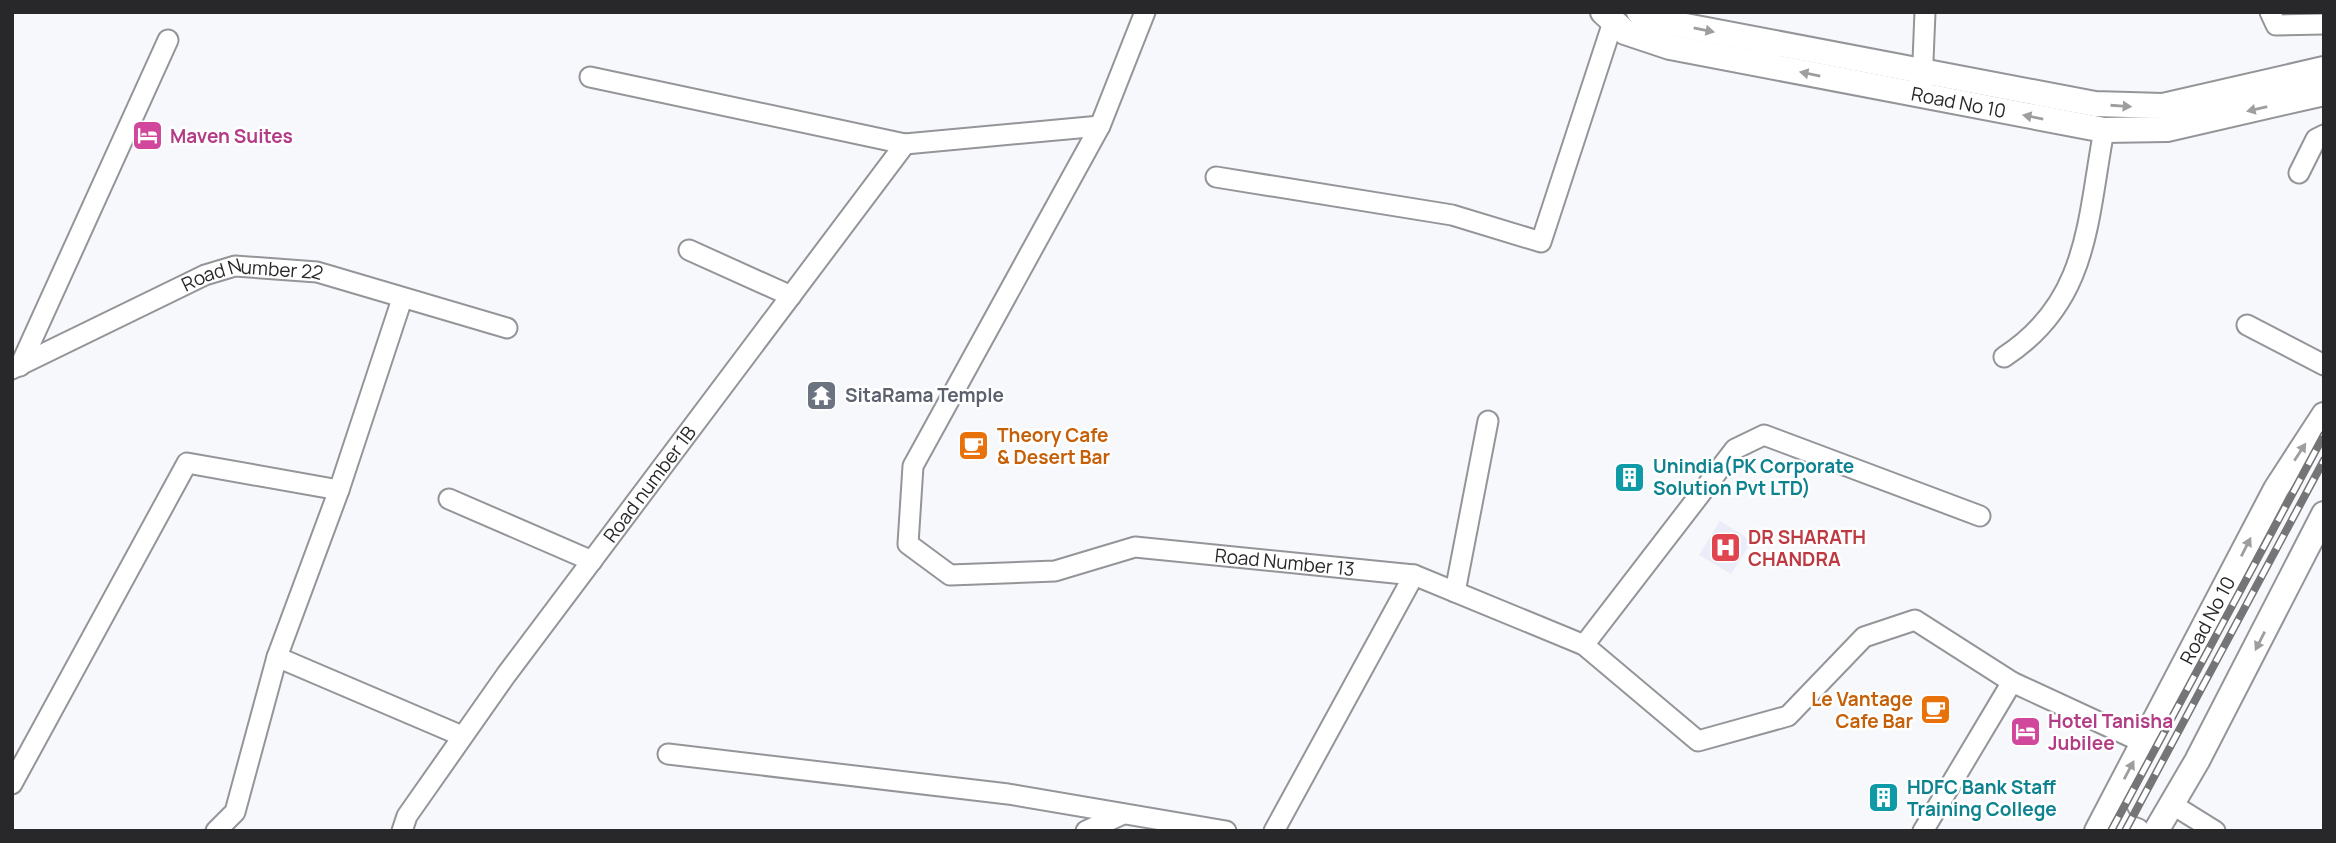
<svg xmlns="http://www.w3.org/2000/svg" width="2336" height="843" viewBox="0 0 2336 843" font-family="Manrope,sans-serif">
  <rect width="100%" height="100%" fill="#f7f8fb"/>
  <polygon fill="#eaedf7" points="1720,521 1752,541 1731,574 1699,555"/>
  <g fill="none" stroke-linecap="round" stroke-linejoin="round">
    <defs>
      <g id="minor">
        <path id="s1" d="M1145 12 1100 126 913 466 908 544 950 575 1055 571 1135 547 1414 575 1584 645 1698 741 1788 716 1864 637 1915 620 2012 682 2144 743"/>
        <polyline points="2270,12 2276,25 2324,24"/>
        <polyline points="590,77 905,144 1100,126"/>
        <polyline points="1922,85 1925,12"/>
        <polyline points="2299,173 2316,139 2324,135"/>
        <polyline points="1216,177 1452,215 1541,242 1613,22"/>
        <polyline points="689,250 791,296"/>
        <polyline points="2247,325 2324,365"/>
        <path d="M2004 357C2089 302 2087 221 2104 130"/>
        <polyline points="20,366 168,40"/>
        <path id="s2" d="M12 369 205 275 235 266 317 272 507 328"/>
        <polyline points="449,499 592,561"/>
        <polyline points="1455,592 1488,421"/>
        <polyline points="1584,645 1735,449 1764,435 1980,516"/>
        <polyline points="277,657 462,736"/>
        <polyline points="668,754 1008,794 1226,831"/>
        <polyline points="12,784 187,463 339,490"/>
        <polyline points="2170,803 2215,831"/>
        <polyline points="216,831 235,812 277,657 339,490 402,299"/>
        <path id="s3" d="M402 831 407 816 506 675 905 144"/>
        <polyline points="1086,831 1123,814"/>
        <polyline points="1274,831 1414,575"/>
        <polyline points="1923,831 2012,682"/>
      </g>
      <g id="major">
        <path id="s4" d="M1603 12 1625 32 1670 47 2104 130 2167 129 2324 93"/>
        <polyline points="1639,12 1675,24 2095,104 2163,106 2324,69"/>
        <polyline points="2111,806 2121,825 2137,831"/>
        <path id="s5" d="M2097 831 2276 489 2324 415"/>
        <polyline points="2156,831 2197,761 2324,514"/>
      </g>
    </defs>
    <use href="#minor" stroke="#949598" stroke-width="23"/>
    <use href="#major" stroke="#949598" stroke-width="28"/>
    <use href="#minor" stroke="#fff" stroke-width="19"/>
    <use href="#major" stroke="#fff" stroke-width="24"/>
    <defs>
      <g id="rail">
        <polyline points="2111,831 2324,435"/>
        <polyline points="2125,831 2324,460"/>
      </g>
    </defs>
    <use href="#rail" stroke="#757578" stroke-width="8"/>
    <use href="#rail" stroke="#fff" stroke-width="5" stroke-dasharray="16" stroke-linecap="butt"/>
  </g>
  <defs><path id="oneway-solid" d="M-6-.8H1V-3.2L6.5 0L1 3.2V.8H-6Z" transform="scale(1.75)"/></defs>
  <g fill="#9e9e9f">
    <use href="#oneway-solid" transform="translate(1704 30) rotate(11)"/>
    <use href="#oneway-solid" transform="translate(1810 74) rotate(-169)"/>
    <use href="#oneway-solid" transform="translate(2121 106) rotate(4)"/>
    <use href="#oneway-solid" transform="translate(2257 109) rotate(167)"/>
    <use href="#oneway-solid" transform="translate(2033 117) rotate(-169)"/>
    <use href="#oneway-solid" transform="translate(2300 452) rotate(-57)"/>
    <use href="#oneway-solid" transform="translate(2246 547) rotate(-63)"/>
    <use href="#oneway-solid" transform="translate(2260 641) rotate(117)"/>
    <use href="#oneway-solid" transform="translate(2129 770) rotate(-62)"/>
  </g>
  <defs>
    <symbol id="hotel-square" viewBox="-11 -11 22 22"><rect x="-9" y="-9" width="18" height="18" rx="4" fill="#d1479c" stroke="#fff"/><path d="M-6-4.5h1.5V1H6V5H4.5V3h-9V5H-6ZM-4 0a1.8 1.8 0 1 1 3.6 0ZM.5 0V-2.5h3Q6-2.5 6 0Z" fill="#fff"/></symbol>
    <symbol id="temple-square" viewBox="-11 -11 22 22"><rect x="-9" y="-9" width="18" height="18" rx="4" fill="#6b7280" stroke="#fff"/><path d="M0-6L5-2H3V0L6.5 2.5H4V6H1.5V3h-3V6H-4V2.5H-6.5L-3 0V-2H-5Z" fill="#fff"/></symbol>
    <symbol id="cafe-square" viewBox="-11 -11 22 22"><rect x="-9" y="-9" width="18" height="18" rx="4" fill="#e8710a" stroke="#fff"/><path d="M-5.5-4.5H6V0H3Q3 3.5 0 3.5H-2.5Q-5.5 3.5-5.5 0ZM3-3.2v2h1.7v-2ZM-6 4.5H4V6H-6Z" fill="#fff"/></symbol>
    <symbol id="building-square" viewBox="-11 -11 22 22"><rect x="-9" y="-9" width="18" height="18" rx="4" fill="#0f9aa8" stroke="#fff"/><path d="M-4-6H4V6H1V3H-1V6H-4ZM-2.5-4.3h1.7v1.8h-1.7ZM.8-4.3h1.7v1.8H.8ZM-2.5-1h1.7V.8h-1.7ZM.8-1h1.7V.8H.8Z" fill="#fff"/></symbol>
    <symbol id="hospital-square" viewBox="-11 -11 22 22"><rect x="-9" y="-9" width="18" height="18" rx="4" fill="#e0444e" stroke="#fff"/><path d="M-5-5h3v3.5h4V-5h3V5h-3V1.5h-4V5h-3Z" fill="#fff"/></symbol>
  </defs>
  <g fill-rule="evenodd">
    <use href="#hotel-square" x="130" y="118" width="35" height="35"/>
    <use href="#temple-square" x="804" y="378" width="35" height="35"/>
    <use href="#cafe-square" x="956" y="428" width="35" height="35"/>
    <use href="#building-square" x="1612" y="460" width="35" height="35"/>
    <use href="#hospital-square" x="1708" y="530" width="35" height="35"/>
    <use href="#cafe-square" x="1918" y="692" width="35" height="35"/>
    <use href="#hotel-square" x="2008" y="714" width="35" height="35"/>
    <use href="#building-square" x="1866" y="780" width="35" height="35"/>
  </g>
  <g text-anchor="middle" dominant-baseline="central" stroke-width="5" stroke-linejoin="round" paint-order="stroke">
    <g font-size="19" fill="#28282a" stroke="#fff">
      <text stroke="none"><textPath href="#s4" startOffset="371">Road No 10</textPath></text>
      <text stroke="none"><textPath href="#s2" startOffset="262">Road Number 22</textPath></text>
      <text stroke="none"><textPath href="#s3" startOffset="427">Road number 1B</textPath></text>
      <text stroke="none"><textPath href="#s1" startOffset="980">Road Number 13</textPath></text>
      <text stroke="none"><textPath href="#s5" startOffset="238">Road No 10</textPath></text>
    </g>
    <g font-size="19" font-weight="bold" fill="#b23c85" stroke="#fff" text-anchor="start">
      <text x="170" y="136">Maven Suites</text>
      <text x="2048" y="721">Hotel Tanisha<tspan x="2048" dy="22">Jubilee</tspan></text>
    </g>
    <g font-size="19" font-weight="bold" fill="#5b616d" stroke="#fff" text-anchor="start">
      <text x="845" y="395">SitaRama Temple</text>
    </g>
    <g font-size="19" font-weight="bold" fill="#c56008" stroke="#fff" text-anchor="start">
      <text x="997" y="435">Theory Cafe<tspan x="997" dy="22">&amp; Desert Bar</tspan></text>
      <text x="1913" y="699" text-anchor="end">Le Vantage<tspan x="1913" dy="22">Cafe Bar</tspan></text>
    </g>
    <g font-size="19" font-weight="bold" fill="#0d838f" stroke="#fff" text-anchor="start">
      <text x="1653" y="466">Unindia(PK Corporate<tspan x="1653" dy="22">Solution Pvt LTD)</tspan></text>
      <text x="1907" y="787">HDFC Bank Staff<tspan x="1907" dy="22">Training College</tspan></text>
    </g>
    <g font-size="19" font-weight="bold" fill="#be3a42" stroke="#fff" text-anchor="start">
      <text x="1748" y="537">DR SHARATH<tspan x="1748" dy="22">CHANDRA</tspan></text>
    </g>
  </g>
  <rect width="2336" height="843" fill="none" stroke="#28282a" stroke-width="28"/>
</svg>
